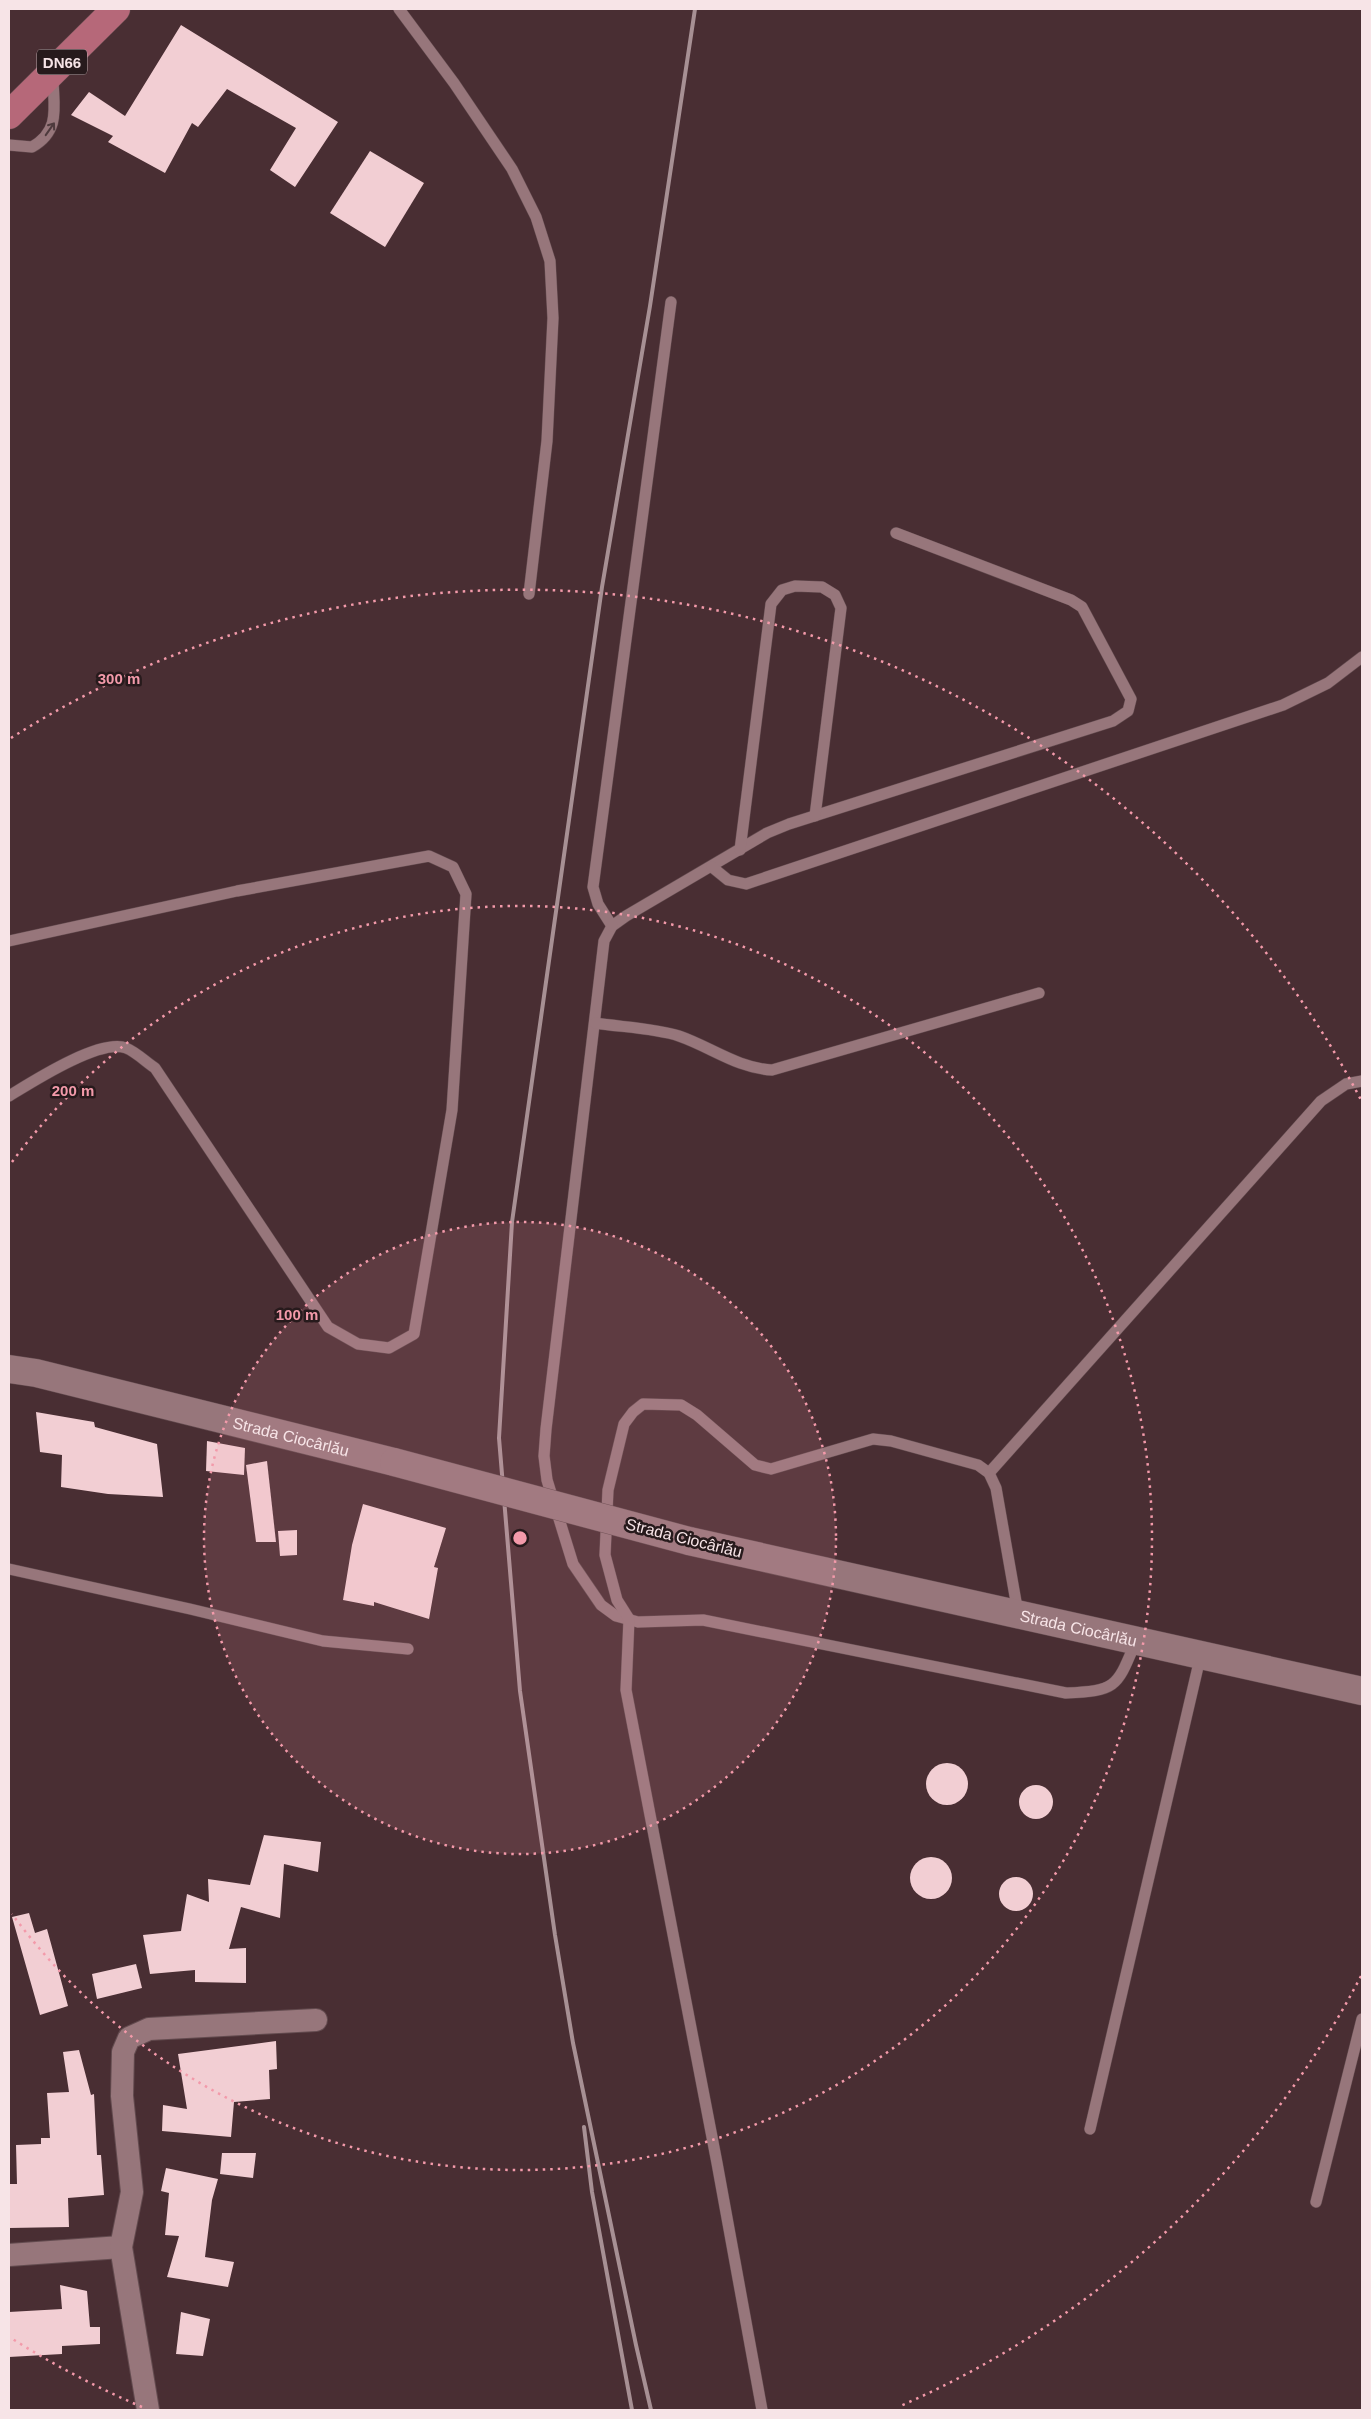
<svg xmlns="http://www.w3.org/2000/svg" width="1371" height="2419" viewBox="0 0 1371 2419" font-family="Helvetica,sans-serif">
  <rect width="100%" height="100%" fill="#492e33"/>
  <g fill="#f2ced3">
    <polygon points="181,25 338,122 295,187 270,170 296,128 227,89 198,127 192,123 165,173 108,142 113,136 71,115 89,92 125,116"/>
    <polygon points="370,151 424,183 385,247 330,213"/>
    <polygon points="36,1412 94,1422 95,1427 157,1444 163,1497 108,1494 61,1487 62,1455 40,1452"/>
    <polygon points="207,1441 245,1448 244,1475 206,1471"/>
    <polygon points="267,1461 276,1542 256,1542 246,1465"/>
    <polygon points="363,1504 446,1528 434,1567 438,1568 429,1619 374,1602 374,1606 343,1600 352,1545"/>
    <polygon points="297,1530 297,1555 280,1556 278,1531"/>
    <circle cx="947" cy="1784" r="21"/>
    <circle cx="1036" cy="1802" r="17"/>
    <polygon points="264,1835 321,1842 318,1872 284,1864 280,1918 241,1907 229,1949 246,1948 246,1983 195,1982 195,1970 150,1974 143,1935 181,1931 187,1894 209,1902 208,1879 250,1885"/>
    <circle cx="931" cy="1878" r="21"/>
    <circle cx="1016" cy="1894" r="17"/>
    <polygon points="29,1913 35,1933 47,1929 68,2006 40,2015 12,1917"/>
    <polygon points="136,1964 142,1988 97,1999 92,1974"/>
    <polygon points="276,2041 277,2069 269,2070 270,2099 234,2102 231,2137 162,2131 163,2105 187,2109 178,2054"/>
    <polygon points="79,2050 91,2095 94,2094 97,2155 101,2155 104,2195 68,2198 69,2227 9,2228 9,2184 17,2184 16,2145 41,2144 41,2138 50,2138 47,2093 69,2092 63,2052"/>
    <polygon points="222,2153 256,2153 253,2178 220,2174"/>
    <polygon points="166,2168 218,2179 212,2200 205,2257 234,2262 228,2287 167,2277 179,2236 165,2235 169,2193 161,2191"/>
    <polygon points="60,2285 87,2291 90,2327 100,2327 100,2344 62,2346 62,2354 9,2357 9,2312 62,2309"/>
    <polygon points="181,2312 210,2319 203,2356 176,2354"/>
  </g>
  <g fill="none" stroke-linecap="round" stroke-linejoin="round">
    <defs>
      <g id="service">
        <polyline points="399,9 454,83 512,169 536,217 550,261 553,318 547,441 529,594"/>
        <path d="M9 145 32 147C62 130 53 105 53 76"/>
        <path d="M896 533 1071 600 1082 607 1131 699 1128 711 1113 721 789 824 767 833 626 916 612 926 604 941 546 1429 544 1456 547 1480 573 1564 601 1605 616 1616 638 1622 703 1620 1066 1693C1118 1691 1117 1686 1136 1641"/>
        <polyline points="740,850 771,604 782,590 795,586 822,587 835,595 841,608 815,816"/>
        <polyline points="712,867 728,880 746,884 1283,705 1328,683 1362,657"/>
        <polyline points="612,926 598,904 593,887 671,302"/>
        <path d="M9 941 237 891 429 856 453 867 466 894 452 1110 414 1334 389 1348 358 1344 328 1327 155 1068C146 1062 136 1052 126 1048 100 1038 32 1082 9 1096"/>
        <path d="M595 1023C620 1027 655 1028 679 1036 711 1047 737 1068 772 1070L1039 993"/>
        <polyline points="989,1473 1321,1101 1346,1084 1362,1081"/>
        <polyline points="9,1569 190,1609 323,1641 408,1649"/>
        <polyline points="1090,2129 1201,1654"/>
        <polyline points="1316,2202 1362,2019"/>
        <polyline points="762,2410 717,2163 626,1690 629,1619 617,1600 605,1555 608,1490 624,1424 633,1412 643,1404 681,1405 697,1415 755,1465 771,1469 873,1439 891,1441 978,1465 989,1473 996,1488 1018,1613"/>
      </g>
      <g id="minor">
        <polyline points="9,2255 121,2247"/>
        <polyline points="148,2410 121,2247 132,2192 122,2096 123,2052 129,2038 149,2029 316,2020"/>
      </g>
      <g id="secondary">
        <path id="s1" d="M9 1369 36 1373 394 1462"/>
        <path id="s2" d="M689 1541 1362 1691"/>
      </g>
      <polyline id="primary" points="9,115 116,9"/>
    </defs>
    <use href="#service" stroke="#634b4f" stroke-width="12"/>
    <use href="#minor" stroke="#634b4f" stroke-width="24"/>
    <use href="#secondary" stroke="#634b4f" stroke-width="29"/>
    <use href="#primary" stroke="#634b4f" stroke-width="29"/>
    <use href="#service" stroke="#97767b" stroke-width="11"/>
    <use href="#minor" stroke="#97767b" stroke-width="22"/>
    <use href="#secondary" stroke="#97767b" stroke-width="28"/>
    <use href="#primary" stroke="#b66879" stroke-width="28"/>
    <g stroke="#a79094" stroke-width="4">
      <polyline points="584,2127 592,2192 632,2410"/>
      <polyline points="651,2410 636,2345 573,2043 555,1935 520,1691 499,1438 512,1222 602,587 650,306 695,9"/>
    </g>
    <defs>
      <polyline id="secondary-bridge" points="394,1462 689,1541"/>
    </defs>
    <use href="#secondary-bridge" stroke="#634b4f" stroke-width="29" stroke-linecap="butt"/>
    <use href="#secondary-bridge" stroke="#97767b" stroke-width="28"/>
  </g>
  <defs><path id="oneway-shaft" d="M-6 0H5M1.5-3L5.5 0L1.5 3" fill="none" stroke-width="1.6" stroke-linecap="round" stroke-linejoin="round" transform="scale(1.25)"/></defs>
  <use stroke="#4e3a3d" href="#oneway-shaft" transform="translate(50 129) rotate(-55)"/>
  <circle cx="520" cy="1538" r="316" fill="#f39aaa" fill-opacity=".12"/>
  <g fill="none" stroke="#f39aaa" stroke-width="2.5" stroke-dasharray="2.5 5">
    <circle cx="520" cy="1538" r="316"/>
    <path d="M12 1162A632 632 0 1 1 12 1914"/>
    <path d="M1361 1976A948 948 0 0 1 898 2407M142 2407A948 948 0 0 1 11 2338M11 738A948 948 0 0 1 1361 1100"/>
  </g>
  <g text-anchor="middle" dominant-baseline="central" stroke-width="5" stroke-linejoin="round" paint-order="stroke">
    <rect fill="#271a1c" stroke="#b9a7aa" stroke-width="1" x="37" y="49.5" width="50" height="25" rx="4"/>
    <g font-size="15" font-weight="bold" fill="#f7e4e7">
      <text x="62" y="62">DN66</text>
    </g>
    <g font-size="16" fill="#f7e4e7" stroke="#271a1c">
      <text stroke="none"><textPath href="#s1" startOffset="290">Strada Ciocârlău</textPath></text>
      <text transform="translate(684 1538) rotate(14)">Strada Ciocârlău</text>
      <text stroke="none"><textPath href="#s2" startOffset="399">Strada Ciocârlău</textPath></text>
    </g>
  </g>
  <circle cx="520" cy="1538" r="8" fill="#f39aaa" stroke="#271a1c" stroke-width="2.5"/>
  <g font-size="15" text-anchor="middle" font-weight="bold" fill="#f39aaa" stroke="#271a1c" stroke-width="5" stroke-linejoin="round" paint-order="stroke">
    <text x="119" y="684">300 m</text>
    <text x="73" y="1096">200 m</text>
    <text x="297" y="1320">100 m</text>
  </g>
  <rect width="1371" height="2419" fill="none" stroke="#f7e4e7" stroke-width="20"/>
</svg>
